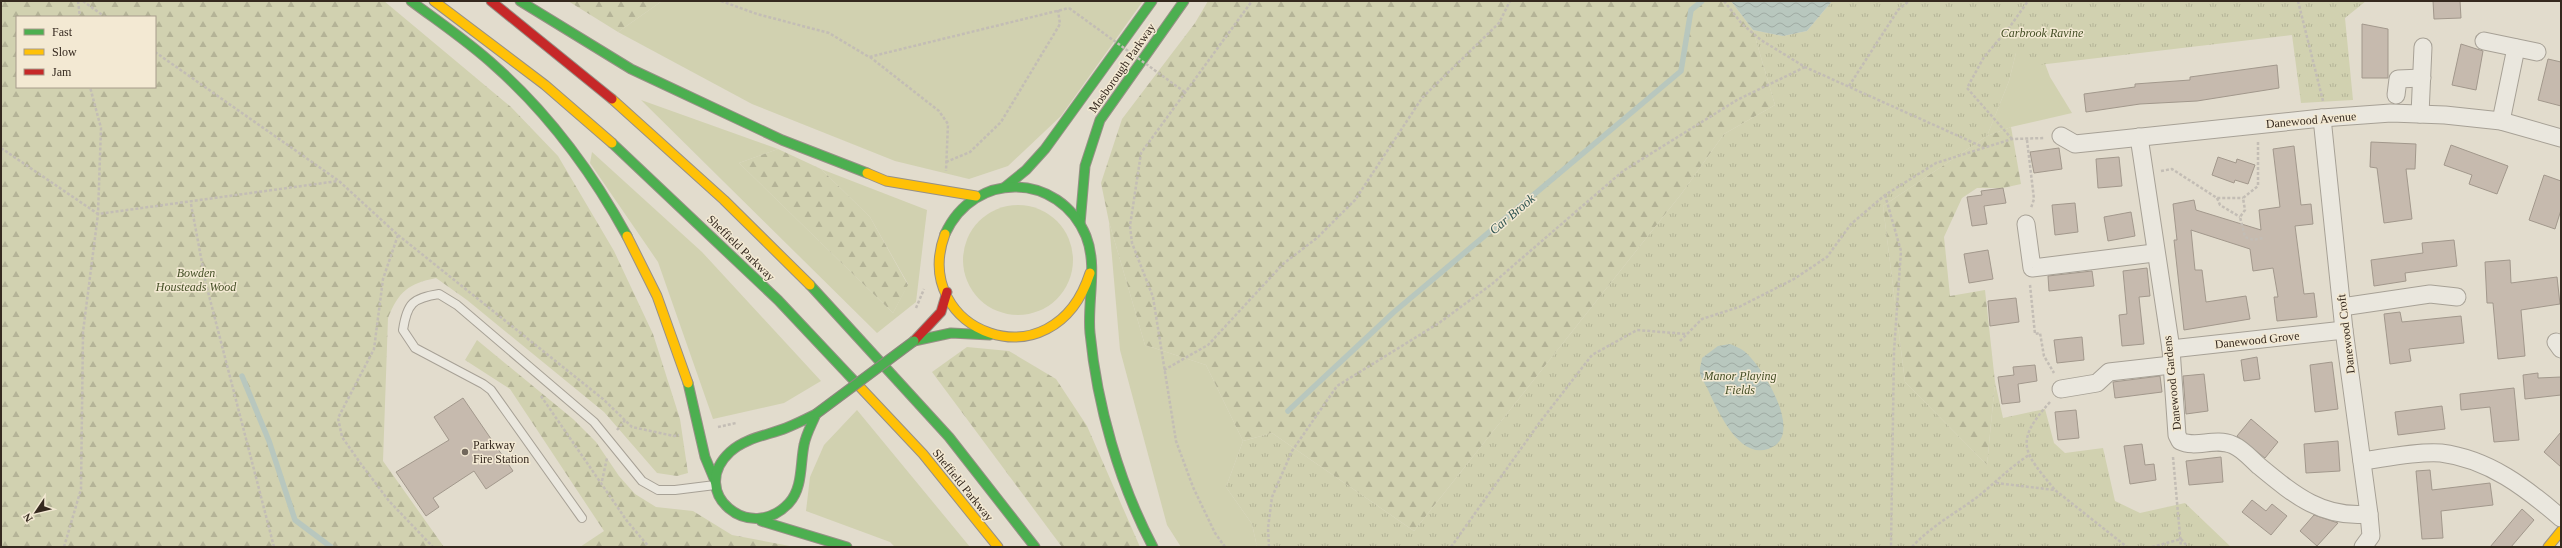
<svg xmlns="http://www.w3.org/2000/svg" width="2562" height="548" viewBox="0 0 2562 548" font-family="Georgia,serif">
  <defs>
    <pattern id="forest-firs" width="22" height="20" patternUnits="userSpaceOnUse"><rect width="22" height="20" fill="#d1d1b0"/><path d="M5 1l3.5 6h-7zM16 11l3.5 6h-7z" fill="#b4b397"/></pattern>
    <pattern id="park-tufts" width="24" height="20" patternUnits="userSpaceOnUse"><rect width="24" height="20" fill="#d1d1b0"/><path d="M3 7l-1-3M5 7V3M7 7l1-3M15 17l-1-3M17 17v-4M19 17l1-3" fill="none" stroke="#b4b397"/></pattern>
    <pattern id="water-waves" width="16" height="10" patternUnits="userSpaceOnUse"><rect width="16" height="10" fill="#b8c7be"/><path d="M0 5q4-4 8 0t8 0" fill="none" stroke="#9faba3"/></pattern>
  </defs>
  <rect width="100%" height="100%" fill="#e2dccd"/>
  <g fill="#d1d1b0">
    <polygon points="662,1 1143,1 1061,116 1008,166 969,179 895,161 752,104 618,32"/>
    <polygon points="2026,13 2050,77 2072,113 2011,127 1987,136 2009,81"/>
    <polygon points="641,100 778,149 739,163 893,313 908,284 870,217 821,169 927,210 916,302 877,333"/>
    <polygon points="592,152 702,252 821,381 784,403 713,419 658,262 590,163"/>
    <circle cx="1018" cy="260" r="55"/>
    <polygon points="1109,222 1145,345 1206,365 1243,441 1226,487 1252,524 1257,547 1181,547 1167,525 1120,350"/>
    <polygon points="857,410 970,547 895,547 890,542 806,511 810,477 824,445"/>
  </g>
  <g fill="url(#forest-firs)" fill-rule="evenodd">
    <path d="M1 1H384L511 107 558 156 614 251 653 334 680 419 688 473 677 476 657 473 604 412 467 300 436 278C408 284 399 291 388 318L383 461 444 547H1ZM17 17H155V87H17Z"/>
    <polygon points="568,1 662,1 618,32"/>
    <polygon points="1208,1 1731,1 1753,30 1775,105 1724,134 1682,193 1414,531 1272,433 1243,441 1206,365 1145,345 1109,222 1101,183 1122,119 1195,23"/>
    <polygon points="2011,127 2021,184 2003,188 1977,188 1962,198 1944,237 1950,296 1985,290 1995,382 1987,465 1905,382 1883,206 1987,136"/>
    <polygon points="778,149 821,169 870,217 908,285 893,313 739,163"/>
    <polygon points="477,340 573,419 596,442 619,476 635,494 656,507 693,511 732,535 795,547 580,547 604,531 510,389 465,360"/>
    <polygon points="967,347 1009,351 1056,379 1087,426 1140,547 1062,547 932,372"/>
  </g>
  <polygon fill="url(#park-tufts)" points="1832,1 2366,1 2345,18 2353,100 2301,103 2292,35 2030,66 2016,53 2009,81 1987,136 1883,206 1905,382 1987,465 1995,382 2003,418 2045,409 2054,443 2065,453 2103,448 2115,501 2140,513 2185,503 2231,547 1257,547 1252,524 1226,487 1243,441 1272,433 1414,531 1682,193 1724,134 1775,105 1753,30 1783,36 1807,31"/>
  <g fill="url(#water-waves)">
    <polygon points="1731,1 1832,1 1807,31 1783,36 1753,30"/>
    <path d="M1730 344C1735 346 1740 348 1744 351 1762 365 1807 437 1768 449 1739 459 1718 411 1709 392 1707 386 1701 379 1700 373 1699 368 1702 362 1702 358L1718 346Z"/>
  </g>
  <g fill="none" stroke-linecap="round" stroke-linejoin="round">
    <g stroke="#b8c7be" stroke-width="5.5">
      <polyline points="242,376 269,441 295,520 331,547"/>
      <polyline points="1288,411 1394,312 1681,71 1691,10 1702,1"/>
    </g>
  </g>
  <g fill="#c6baae" stroke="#a2988c">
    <polygon points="2433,1 2460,1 2461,18 2434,19"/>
    <polygon points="2362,24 2388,29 2388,78 2362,78"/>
    <polygon points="2461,44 2483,51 2476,90 2452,85"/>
    <polygon points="2548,59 2561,62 2561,106 2538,100"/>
    <polygon points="2277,65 2279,88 2197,101 2140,104 2086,112 2084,94 2135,87 2135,84 2190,80 2190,77"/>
    <polygon points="2371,142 2416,144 2415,169 2406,169 2412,219 2384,223 2377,168 2370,167"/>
    <polygon points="2451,145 2508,166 2497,194 2469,184 2472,175 2444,165"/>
    <polygon points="2294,146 2301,205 2311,204 2313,224 2295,226 2304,294 2314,293 2317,317 2277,321 2274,297 2278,297 2273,268 2253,271 2250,249 2191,230 2195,270 2202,270 2206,302 2246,296 2250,319 2184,330 2174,240 2177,240 2173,204 2194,200 2196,210 2261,230 2259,210 2280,207 2273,149"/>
    <polygon points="2059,148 2062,169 2034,173 2030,152"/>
    <polygon points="2119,157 2122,186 2098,188 2096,159"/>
    <polygon points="2218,157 2236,163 2237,159 2255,165 2248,184 2235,180 2234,183 2212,175"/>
    <polygon points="2544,175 2561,181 2561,210 2555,229 2529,220"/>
    <polygon points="2003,188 2006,203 1984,206 1987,224 1972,226 1967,197 1982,195 1981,191"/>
    <polygon points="2075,203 2078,232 2055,235 2052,205"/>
    <polygon points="2131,212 2135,236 2108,241 2104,217"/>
    <polygon points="2454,240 2457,266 2405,273 2406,281 2374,286 2371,260 2423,253 2422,243"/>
    <polygon points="1988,250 1993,279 1969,283 1964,254"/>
    <polygon points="2510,260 2511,283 2557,277 2560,304 2521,310 2525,356 2498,359 2493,303 2487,303 2485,262"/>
    <polygon points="2147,268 2150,296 2139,297 2144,344 2122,346 2119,315 2127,314 2123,271"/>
    <polygon points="2092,271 2094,286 2049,291 2048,276"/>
    <polygon points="2016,298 2019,322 1990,326 1988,301"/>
    <polygon points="2400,312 2402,322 2461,316 2464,343 2409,349 2411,361 2390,364 2384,314"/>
    <polygon points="2082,337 2084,360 2057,363 2054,340"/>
    <polygon points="2257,357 2260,379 2244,381 2241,360"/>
    <polygon points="2332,362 2338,409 2315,412 2310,365"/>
    <polygon points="2035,365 2037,381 2018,384 2020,402 2002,404 1998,377 2014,375 2013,367"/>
    <polygon points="2538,373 2538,378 2561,377 2561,395 2525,399 2523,375"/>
    <polygon points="2204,374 2208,411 2186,414 2183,376"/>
    <polygon points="2160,376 2162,392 2115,398 2113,382"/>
    <polygon points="2514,388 2519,440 2494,442 2490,407 2461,410 2460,394"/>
    <polygon points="463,398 513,471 486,489 474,471 433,498 439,507 426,516 396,472 449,440 434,417"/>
    <polygon points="2442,406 2445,429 2398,435 2395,412"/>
    <polygon points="2076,410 2079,438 2058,440 2055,412"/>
    <polygon points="2251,419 2278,442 2265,458 2237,436"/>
    <polygon points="2561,432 2561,467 2544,452"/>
    <polygon points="2338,441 2340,471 2306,473 2304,444"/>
    <polygon points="2142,444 2145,465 2154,464 2156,480 2130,484 2124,446"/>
    <polygon points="2221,457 2223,482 2189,485 2186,461"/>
    <polygon points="2430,470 2432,490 2490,483 2493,505 2441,511 2443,538 2422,539 2416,471"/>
    <polygon points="2252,500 2266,511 2272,504 2287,516 2271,535 2242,512"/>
    <polygon points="2522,509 2534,520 2511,547 2490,547"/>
    <polygon points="2314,515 2338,523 2317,546 2300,531"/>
  </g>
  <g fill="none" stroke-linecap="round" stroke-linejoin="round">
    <defs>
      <path id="lane" d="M582 518 491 390 483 384 415 348 403 330C407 303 413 298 439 294L457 305 594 422 642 481 658 490H675L715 485"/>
      <g id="street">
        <polyline points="2484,41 2537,52"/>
        <polyline points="2396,95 2398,79 2422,78"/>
        <polyline points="2420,114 2423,47"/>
        <polyline points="2322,118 2344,330 2369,514 2371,536 2363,547"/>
        <polyline points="2501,121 2516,48"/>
        <polyline points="2061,136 2075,144 2322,118 2391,113 2445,115 2501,121 2561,138"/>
        <path d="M2139 137 2171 349 2177 435 2180 441C2196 449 2214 437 2233 445 2243 449 2251 459 2259 466 2293 494 2322 519 2369 514"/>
        <polyline points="2026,224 2032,268 2154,253"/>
        <polyline points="2342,307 2430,294 2457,297"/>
        <polyline points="2556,342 2561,349"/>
        <polyline points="2171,349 2344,330"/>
        <polyline points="2061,389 2097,383 2109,372 2171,365"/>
        <path d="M2362 461C2385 458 2418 451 2441 453 2489 459 2526 488 2561 518"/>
      </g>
      <g id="fast">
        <path d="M411 1C439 22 469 42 495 66 548 113 593 174 627 236"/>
        <polyline points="520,1 631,69 782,140 867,173"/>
        <polyline points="612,143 778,300 859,386"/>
        <polyline points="1005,187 1026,170 1045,149 1152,1"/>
        <polyline points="1080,224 1085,166 1100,120 1184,1"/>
        <path d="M945 234C974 170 1059 172 1086 236 1098 266 1087 302 1090 333 1097 405 1119 483 1153 547"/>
        <polyline points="810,285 949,437 1035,547"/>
        <polyline points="914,341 951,333 990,335"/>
        <polyline points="688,383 705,457 715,481"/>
        <path d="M816 414C812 424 806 434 804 445 800 464 803 488 789 503 750 545 687 492 730 452 745 438 768 435 786 428 796 424 806 419 816 414Z"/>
        <polyline points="761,521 847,547"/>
      </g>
      <g id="slow">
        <polyline points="434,1 545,85 612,143"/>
        <polyline points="612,99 724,200 810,285"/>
        <polyline points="867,173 886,181 976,196"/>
        <path d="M945 234C909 331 1053 388 1090 273"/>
        <polyline points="627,236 657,296 688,383"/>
        <polyline points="859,386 923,454 998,547"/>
        <polyline points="2548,547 2561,531"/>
      </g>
      <g id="jam">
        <polyline points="491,1 612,99"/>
        <polyline points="914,341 941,312 947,292"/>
      </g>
    </defs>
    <use href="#lane" stroke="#a7a196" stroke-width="10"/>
    <use href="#street" stroke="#a7a196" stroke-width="19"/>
    <use href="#fast" stroke="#979086" stroke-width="11"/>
    <use href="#slow" stroke="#979086" stroke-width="11"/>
    <use href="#jam" stroke="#979086" stroke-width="11"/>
    <g stroke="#c3bdb5" stroke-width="2.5" stroke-dasharray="3 2" stroke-linecap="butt">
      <polyline points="78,1 80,17"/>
      <polyline points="83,1 105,17"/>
      <polyline points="721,1 757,14 829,33 869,57 1069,8"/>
      <polyline points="1724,1 1742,24 1761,40 1805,67 1983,147"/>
      <polyline points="2298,1 2323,101"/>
      <polyline points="155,52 339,181 398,235 383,279 374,349 338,418 342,437 361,464 389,501 433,547"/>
      <polyline points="870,57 939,111 948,124 946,171"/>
      <polyline points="1849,86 1898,10 1909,1"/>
      <polyline points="2012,139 1967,88 1984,57 2009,28 2028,1"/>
      <polyline points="2027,140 2034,199 2031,208"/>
      <polyline points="2258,142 2258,186 2243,198 2245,210 2240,217 2245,237 2253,240 2263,238"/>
      <polyline points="1,148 98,214 338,181"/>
      <polyline points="946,162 970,152 1001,122 1060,24 1058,10"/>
      <polyline points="2161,171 2172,169 2217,198 2243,198"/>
      <polyline points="1885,195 1901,251 1894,351 1891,547"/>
      <polyline points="2217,198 2220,205 2240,217"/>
      <polyline points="191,204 206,284 274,547"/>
      <polyline points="398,235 603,399 632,427 674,436 679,435"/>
      <polyline points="2030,285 2035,334 2040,333 2044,356 2054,373"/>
      <polyline points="916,308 924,289"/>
      <polyline points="1680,341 1702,319 1739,307 1794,279 1827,257 1851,224 1885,195 1936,163 2012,139 2045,138"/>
      <polyline points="1164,370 1208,345 1283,264 1317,238 1355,200 1422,98 1499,23 1510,1"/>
      <polyline points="541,396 627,521 649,547"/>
      <path d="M2050 402C2013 443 2024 452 2055 490"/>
      <polyline points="718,427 736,423"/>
      <polyline points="617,430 625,420"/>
      <polyline points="2173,457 2181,547"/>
      <polyline points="602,481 607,458"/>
      <polyline points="1996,483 2055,490 2127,547"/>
      <polyline points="64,547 81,489 83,332 98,214 101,128 90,87"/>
      <polyline points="1225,547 1215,533 1193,487 1176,441 1153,297 1132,243 1130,226 1141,153 1252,1"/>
      <polyline points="1269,547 1268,528 1272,497 1292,451 1337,386 1439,323 1492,284 1623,171 1737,100 1805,67"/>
      <polyline points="1451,547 1540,422 1592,355 1637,330 1686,334"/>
      <path d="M1912 547C1930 527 1954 514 1976 498 1994 484 2009 468 2029 455"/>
      <polyline points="2152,547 2181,539 2188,547"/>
    </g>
    <use href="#lane" stroke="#eae7de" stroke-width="8"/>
    <use href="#street" stroke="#eae7de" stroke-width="17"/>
    <use href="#fast" stroke="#4caf50" stroke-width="9"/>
    <use href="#slow" stroke="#ffc107" stroke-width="9"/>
    <use href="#jam" stroke="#c62828" stroke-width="9"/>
    <defs>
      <polyline id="fast-bridge" points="816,414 914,341"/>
    </defs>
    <use href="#fast-bridge" stroke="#8d877d" stroke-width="11" stroke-linecap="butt"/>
    <polyline stroke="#c3bdb5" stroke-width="2.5" stroke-dasharray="3 2" stroke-linecap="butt" points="1069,8 1186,93"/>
    <use href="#fast-bridge" stroke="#4caf50" stroke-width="9"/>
  </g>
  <circle fill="#72685c" stroke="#f3e9d3" stroke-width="1.5" cx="465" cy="452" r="4"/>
  <g text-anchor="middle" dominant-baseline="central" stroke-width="3" stroke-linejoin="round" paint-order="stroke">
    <g font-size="12" font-style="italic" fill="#465027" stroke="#f3e9d3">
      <text x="2042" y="33">Carbrook Ravine</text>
      <text x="196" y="273">Bowden<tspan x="196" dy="14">Housteads Wood</tspan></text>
      <text x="1740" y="376">Manor Playing<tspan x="1740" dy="14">Fields</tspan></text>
    </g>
    <g font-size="12" fill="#35291f" stroke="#f3e9d3">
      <text transform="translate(1122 68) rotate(-55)">Mosborough Parkway</text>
      <text transform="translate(2311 120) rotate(-5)">Danewood Avenue</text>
      <text transform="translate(741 248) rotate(44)">Sheffield Parkway</text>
      <text transform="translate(2346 334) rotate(-97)">Danewood Croft</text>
      <text transform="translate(2257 340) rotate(-6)">Danewood Grove</text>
      <text transform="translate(2172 383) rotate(-96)">Danewood Gardens</text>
      <text transform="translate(963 485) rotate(51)">Sheffield Parkway</text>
    </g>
    <g font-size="12" fill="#35291f" stroke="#f3e9d3" text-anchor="start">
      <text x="473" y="445">Parkway<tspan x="473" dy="14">Fire Station</tspan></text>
    </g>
    <g font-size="13" font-style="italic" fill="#2f5451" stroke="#f3e9d3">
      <text transform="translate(1512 214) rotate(-40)">Car Brook</text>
    </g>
  </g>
  <rect width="2562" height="548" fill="none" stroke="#35291f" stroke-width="4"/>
  <rect x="16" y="16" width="140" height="72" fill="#f3e9d3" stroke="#a79c8b"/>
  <rect x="24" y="29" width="20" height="6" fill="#4caf50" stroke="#a79c8b"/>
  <text x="52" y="36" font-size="12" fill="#35291f">Fast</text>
  <rect x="24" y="49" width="20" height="6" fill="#ffc107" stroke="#a79c8b"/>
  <text x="52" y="56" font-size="12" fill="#35291f">Slow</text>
  <rect x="24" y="69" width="20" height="6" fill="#c62828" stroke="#a79c8b"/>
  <text x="52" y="76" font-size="12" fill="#35291f">Jam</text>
  <g transform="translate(36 512) rotate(235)" stroke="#f3e9d3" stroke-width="3" paint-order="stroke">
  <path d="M0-3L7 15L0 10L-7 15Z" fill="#35291f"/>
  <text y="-6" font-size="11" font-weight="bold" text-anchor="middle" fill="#35291f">N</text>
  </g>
</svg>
